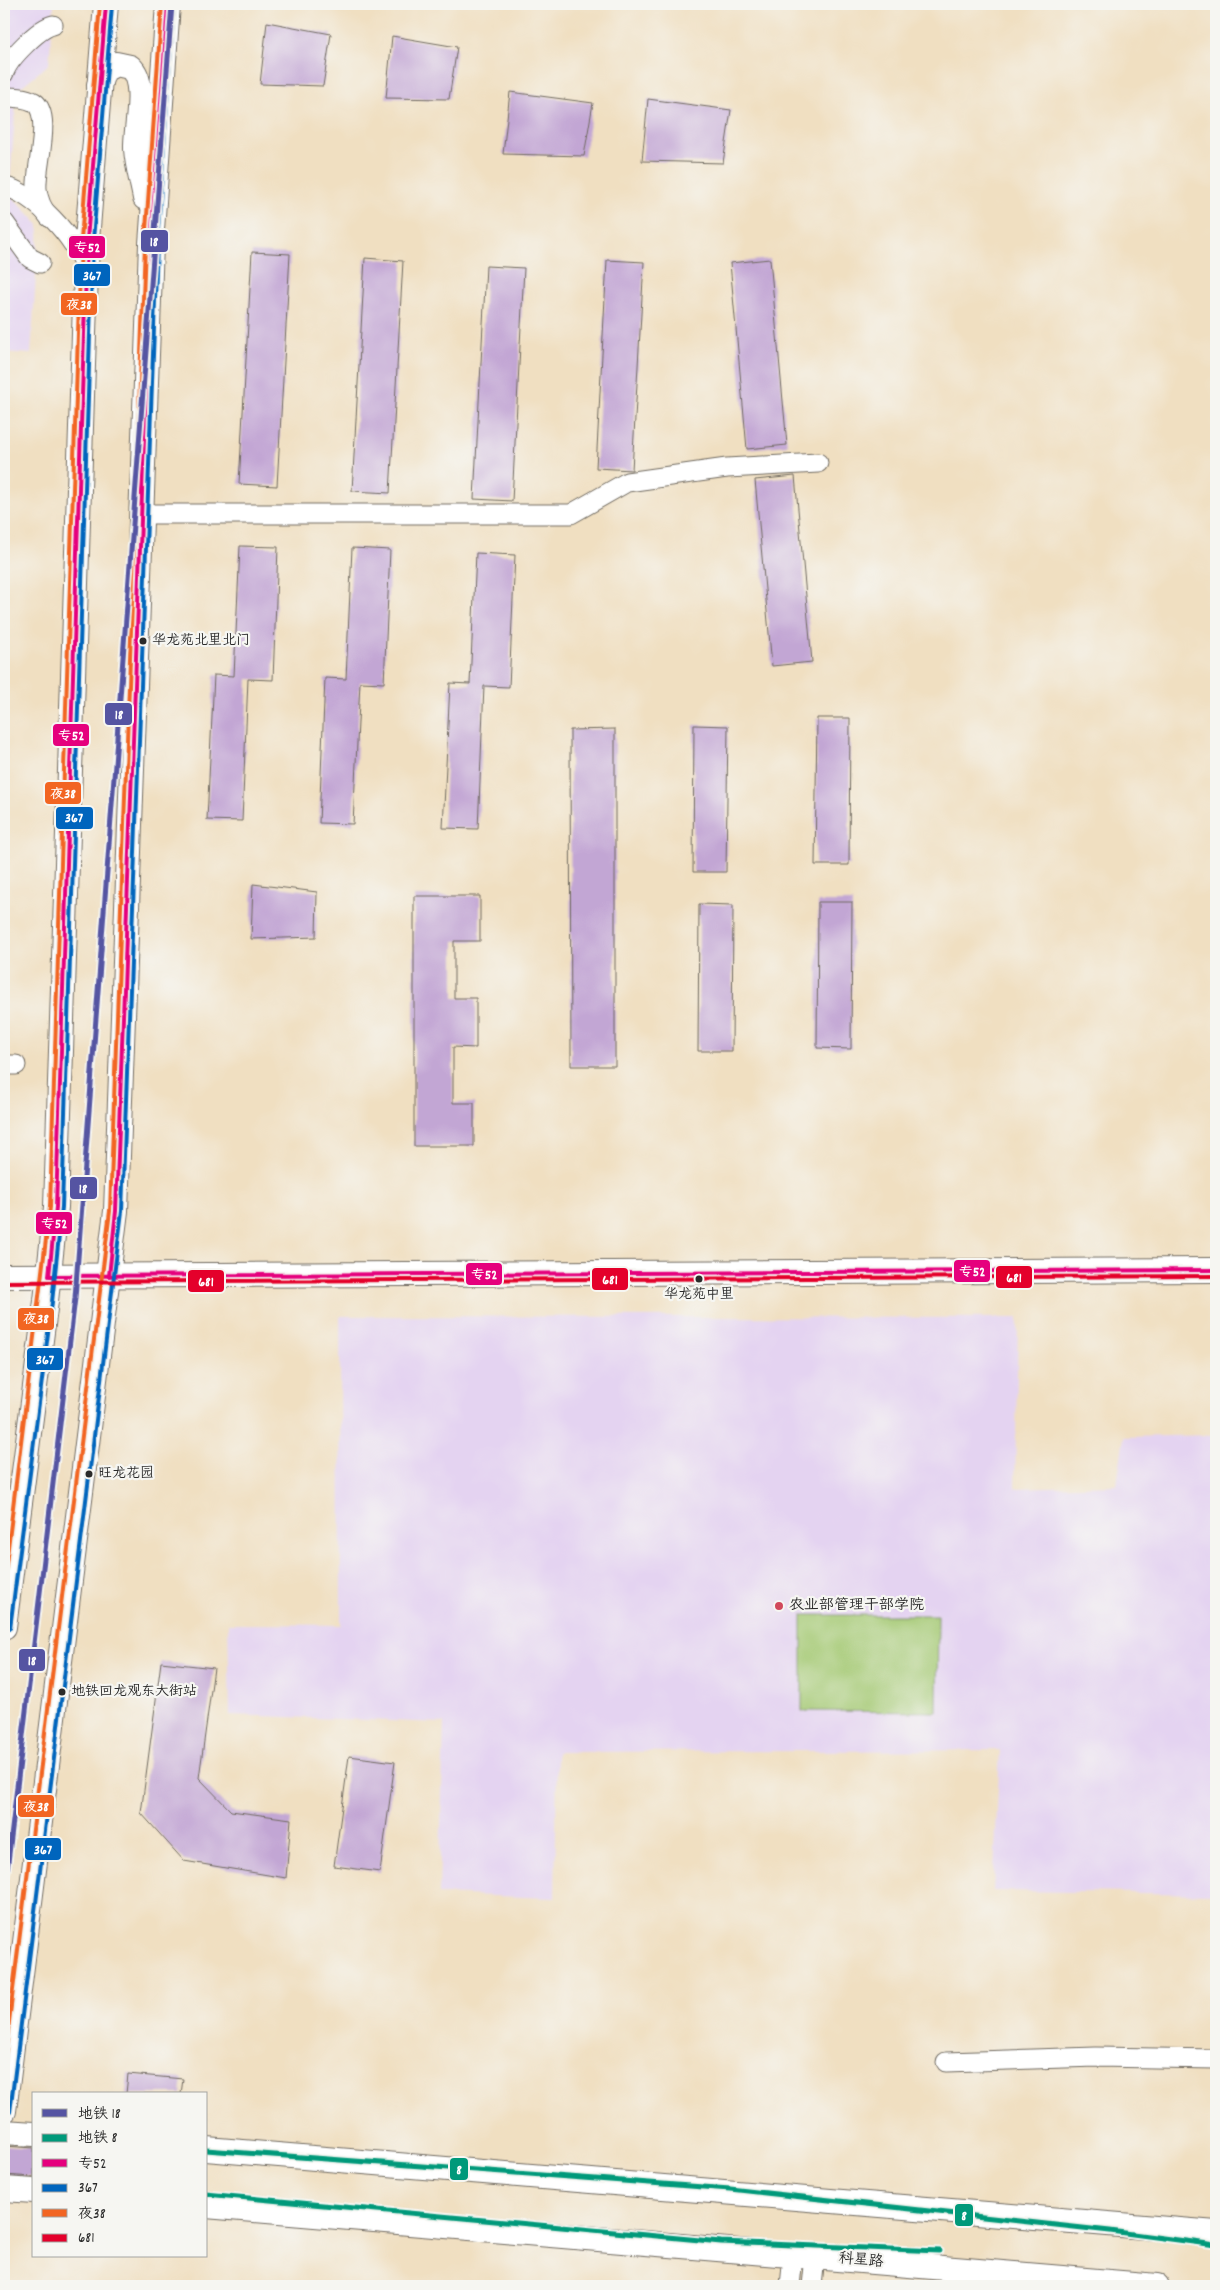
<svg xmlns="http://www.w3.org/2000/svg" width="1220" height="2290" viewBox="0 0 1220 2290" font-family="Dekko,'LXGW WenKai TC',sans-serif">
  <rect width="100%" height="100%" fill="#f6f6f2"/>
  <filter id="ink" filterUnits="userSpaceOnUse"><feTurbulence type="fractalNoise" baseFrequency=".02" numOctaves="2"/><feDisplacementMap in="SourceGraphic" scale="10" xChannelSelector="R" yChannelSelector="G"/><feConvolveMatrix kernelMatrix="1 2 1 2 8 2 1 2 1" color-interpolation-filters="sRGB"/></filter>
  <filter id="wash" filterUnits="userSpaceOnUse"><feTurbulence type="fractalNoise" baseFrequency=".0096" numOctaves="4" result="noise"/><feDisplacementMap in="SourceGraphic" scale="20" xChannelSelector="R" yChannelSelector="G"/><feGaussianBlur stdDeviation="1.12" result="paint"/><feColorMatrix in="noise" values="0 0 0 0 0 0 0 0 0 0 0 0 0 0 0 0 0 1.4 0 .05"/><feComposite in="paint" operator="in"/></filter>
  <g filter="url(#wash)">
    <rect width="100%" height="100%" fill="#f0dfc1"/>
    <g fill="#e4d3f1">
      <polygon points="4,4 54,4 49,64 17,90 9,193 39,225 31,354 4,352"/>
      <polygon points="340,1316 1018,1318 1015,1488 1117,1485 1124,1437 1216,1435 1216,1894 993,1891 1000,1750 557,1752 555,1898 439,1894 444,1723 230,1715 228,1624 341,1625"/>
    </g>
    <polygon fill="#a4c973" stroke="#687a4f" points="802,1615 938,1615 937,1712 802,1711"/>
    <g id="blocks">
      <g fill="#c2a6d4">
        <polygon points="267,22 331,34 323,86 260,84"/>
        <polygon points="392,36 457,47 449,99 386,98"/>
        <polygon points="510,92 593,103 584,156 503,154"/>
        <polygon points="648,99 731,110 723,163 642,161"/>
        <polygon points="252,252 290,254 277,486 239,484"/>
        <polygon points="365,258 403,261 390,493 352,491"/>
        <polygon points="770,259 787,445 747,449 730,263"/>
        <polygon points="607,260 644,262 632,470 596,468"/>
        <polygon points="486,266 524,268 512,501 474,499"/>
        <polygon points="795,476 812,662 772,666 755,480"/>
        <polygon points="240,546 278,547 273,680 248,679 242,821 207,820 214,675 234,676"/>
        <polygon points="352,548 390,550 384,683 360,682 353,824 319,823 325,678 346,679"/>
        <polygon points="476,553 515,555 509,687 484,686 478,829 443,828 450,683 470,684"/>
        <polygon points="817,718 850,718 849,865 815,865"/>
        <polygon points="694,725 728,726 726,872 693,872"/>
        <polygon points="615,729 615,1066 571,1066 570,730"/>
        <polygon points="253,884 317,892 316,937 251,939"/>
        <polygon points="414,896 480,896 480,941 454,941 454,998 476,998 476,1048 453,1047 453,1103 474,1103 474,1146 414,1146"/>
        <polygon points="818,902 852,902 851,1049 817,1048"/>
        <polygon points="699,904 733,905 732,1051 698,1051"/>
        <polygon points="161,1662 214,1668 199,1778 231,1811 291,1819 286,1878 184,1861 141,1813"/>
        <polygon points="349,1756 395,1762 380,1872 334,1866"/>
        <polygon points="128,2074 183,2079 181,2094 126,2094"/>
        <polygon points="4,2146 34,2148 34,2177 4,2175"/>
      </g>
    </g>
  </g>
  <g filter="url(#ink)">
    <use href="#blocks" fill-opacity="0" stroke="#706a60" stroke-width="1"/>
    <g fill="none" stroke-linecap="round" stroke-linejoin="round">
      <defs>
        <g id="minor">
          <path d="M4 73C8 59 39 28 53 25"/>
          <path d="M4 97C14 97 25 97 34 102 53 115 35 168 37 189 38 199 42 209 49 217"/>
          <path d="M4 187C31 190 79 241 84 268"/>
          <polyline points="4,222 30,258 40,263"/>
          <polyline points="141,514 571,514 627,482 727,468 818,463"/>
          <polyline points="4,1065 16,1065"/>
          <polyline points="946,2062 1096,2057 1216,2059"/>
          <polyline points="790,2286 793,2256"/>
          <polyline points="812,2286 815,2257"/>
        </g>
        <g id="major">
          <path d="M99 85 104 70 116 64 130 67C148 83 135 126 136 149 137 165 142 182 145 198"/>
          <polyline points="4,1276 1216,1270"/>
          <polyline points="4,1627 46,1301 56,1207 87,240 106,4"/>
          <polyline points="4,2111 116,1211 151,244 168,4"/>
          <polyline points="4,2132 34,2134"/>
          <polyline points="206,2149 1216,2233"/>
          <polyline points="4,2189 34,2191"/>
          <polyline points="206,2206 1157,2286"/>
        </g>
      </defs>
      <use href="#minor" stroke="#706a60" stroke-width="21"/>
      <use href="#major" stroke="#706a60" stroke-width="26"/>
      <use href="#minor" stroke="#fff" stroke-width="19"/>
      <use href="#major" stroke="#fff" stroke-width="24"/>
      <defs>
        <g id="bus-1">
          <polyline points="106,4 87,240 56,1207 49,1276 1216,1270"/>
          <polyline points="109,1276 116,1211 151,244 168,4"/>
        </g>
        <g id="bus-2">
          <polyline points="10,1628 52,1302 62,1207 93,240 112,5"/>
          <polyline points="10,2112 122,1211 157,244 174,4"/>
        </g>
        <g id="bus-3">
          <polyline points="4,1580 50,1207 81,240 100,4"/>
          <polyline points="4,2062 110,1211 145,244 162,4"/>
        </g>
        <polyline id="bus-4" points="4,1282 1216,1276"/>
      </defs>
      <use href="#bus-1" stroke="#f6f6f2" stroke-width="8"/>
      <use href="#bus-2" stroke="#f6f6f2" stroke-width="8"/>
      <use href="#bus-3" stroke="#f6f6f2" stroke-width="8"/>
      <use href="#bus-4" stroke="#f6f6f2" stroke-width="8"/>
      <use href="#bus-1" stroke="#e5007d" stroke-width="4"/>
      <use href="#bus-2" stroke="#0065bd" stroke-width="4"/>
      <use href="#bus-3" stroke="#f26522" stroke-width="4"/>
      <use href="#bus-4" stroke="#e4002b" stroke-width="4"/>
      <defs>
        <polyline id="metro-1" points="4,1896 75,1298 172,4"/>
        <g id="metro-2">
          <polyline points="206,2150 730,2189 1110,2231 1216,2245"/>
          <polyline points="206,2194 721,2242 939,2251"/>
        </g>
      </defs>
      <use href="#metro-1" stroke="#f6f6f2" stroke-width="9"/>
      <use href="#metro-2" stroke="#f6f6f2" stroke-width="9"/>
      <use href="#metro-1" stroke="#5554a2" stroke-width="5"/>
      <use href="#metro-2" stroke="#00997a" stroke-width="5"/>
    </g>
  </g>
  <g fill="#2b2b2b" stroke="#f6f6f2" stroke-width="2">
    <circle cx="143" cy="641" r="4.5"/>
    <circle cx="699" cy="1279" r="4.5"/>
    <circle cx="89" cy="1474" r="4.5"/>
    <circle cx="62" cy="1692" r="4.5"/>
  </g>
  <circle fill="#d1495b" stroke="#f6f6f2" stroke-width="2" cx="779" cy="1606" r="5"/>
  <g text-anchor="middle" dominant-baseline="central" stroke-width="4.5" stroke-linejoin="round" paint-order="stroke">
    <g font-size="14" fill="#2b2b2b" stroke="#f6f6f2" text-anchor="start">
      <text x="152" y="641">华龙苑北里北门</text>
      <text x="699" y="1295" text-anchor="middle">华龙苑中里</text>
      <text x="98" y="1474">旺龙花园</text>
      <text x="71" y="1692">地铁回龙观东大街站</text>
    </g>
    <g font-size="15" fill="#2b2b2b" stroke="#f6f6f2" text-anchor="start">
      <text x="789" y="1606">农业部管理干部学院</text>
    </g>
    <g font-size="15" fill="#2b2b2b" stroke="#f6f6f2">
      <text transform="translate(861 2261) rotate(5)">科星路</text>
    </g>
  </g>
  <g stroke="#f6f6f2" stroke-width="2">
    <rect x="140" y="229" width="29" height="24" rx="5" fill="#5554a2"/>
    <rect x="68" y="235" width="38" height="24" rx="5" fill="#e5007d"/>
    <rect x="73" y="263" width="38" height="24" rx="5" fill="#0065bd"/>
    <rect x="60" y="292" width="38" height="24" rx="5" fill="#f26522"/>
    <rect x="104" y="702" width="29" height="24" rx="5" fill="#5554a2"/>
    <rect x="52" y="723" width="38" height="24" rx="5" fill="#e5007d"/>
    <rect x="44" y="781" width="38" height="24" rx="5" fill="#f26522"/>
    <rect x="55" y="806" width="39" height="24" rx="5" fill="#0065bd"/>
    <rect x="69" y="1176" width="29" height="24" rx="5" fill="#5554a2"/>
    <rect x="35" y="1211" width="38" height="24" rx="5" fill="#e5007d"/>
    <rect x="953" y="1259" width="38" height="24" rx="5" fill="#e5007d"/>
    <rect x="465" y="1262" width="38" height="24" rx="5" fill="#e5007d"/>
    <rect x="995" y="1265" width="38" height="24" rx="5" fill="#e4002b"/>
    <rect x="591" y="1267" width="38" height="24" rx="5" fill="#e4002b"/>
    <rect x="187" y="1269" width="38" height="24" rx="5" fill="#e4002b"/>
    <rect x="17" y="1307" width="38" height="24" rx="5" fill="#f26522"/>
    <rect x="26" y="1347" width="38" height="24" rx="5" fill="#0065bd"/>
    <rect x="18" y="1648" width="28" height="24" rx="5" fill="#5554a2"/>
    <rect x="17" y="1794" width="38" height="24" rx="5" fill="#f26522"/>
    <rect x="24" y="1837" width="38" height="24" rx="5" fill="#0065bd"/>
    <rect x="449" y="2157" width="20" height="24" rx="5" fill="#00997a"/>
    <rect x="954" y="2203" width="20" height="24" rx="5" fill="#00997a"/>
  </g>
  <g font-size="14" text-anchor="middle" font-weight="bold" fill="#fff">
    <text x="154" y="246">18</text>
    <text x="87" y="252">专52</text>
    <text x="92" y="280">367</text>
    <text x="79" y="309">夜38</text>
    <text x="119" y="719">18</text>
    <text x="71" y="740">专52</text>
    <text x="63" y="798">夜38</text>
    <text x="74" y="822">367</text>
    <text x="83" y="1193">18</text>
    <text x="54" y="1228">专52</text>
    <text x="972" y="1276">专52</text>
    <text x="484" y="1279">专52</text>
    <text x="1014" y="1282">681</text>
    <text x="610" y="1284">681</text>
    <text x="206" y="1286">681</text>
    <text x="36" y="1323">夜38</text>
    <text x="45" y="1364">367</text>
    <text x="32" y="1665">18</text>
    <text x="36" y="1811">夜38</text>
    <text x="43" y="1854">367</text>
    <text x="459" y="2174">8</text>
    <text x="964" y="2220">8</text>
  </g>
  <rect width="1220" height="2290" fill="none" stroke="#f6f6f2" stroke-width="20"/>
  <rect x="32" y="2092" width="175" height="165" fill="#f6f6f2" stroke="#a5a5a2"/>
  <rect x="42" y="2109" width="25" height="8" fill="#5554a2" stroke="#a5a5a2"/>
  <text x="78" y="2118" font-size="15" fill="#2b2b2b">地铁 18</text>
  <rect x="42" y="2134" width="25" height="8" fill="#00997a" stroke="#a5a5a2"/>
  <text x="78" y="2142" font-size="15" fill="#2b2b2b">地铁 8</text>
  <rect x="42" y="2159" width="25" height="8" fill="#e5007d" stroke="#a5a5a2"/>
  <text x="78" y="2168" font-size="15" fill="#2b2b2b">专52</text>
  <rect x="42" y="2184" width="25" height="8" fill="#0065bd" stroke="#a5a5a2"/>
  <text x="78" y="2192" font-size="15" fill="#2b2b2b">367</text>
  <rect x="42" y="2209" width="25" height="8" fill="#f26522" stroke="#a5a5a2"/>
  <text x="78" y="2218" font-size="15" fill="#2b2b2b">夜38</text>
  <rect x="42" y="2234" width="25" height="8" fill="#e4002b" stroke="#a5a5a2"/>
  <text x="78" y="2242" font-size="15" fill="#2b2b2b">681</text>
</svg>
